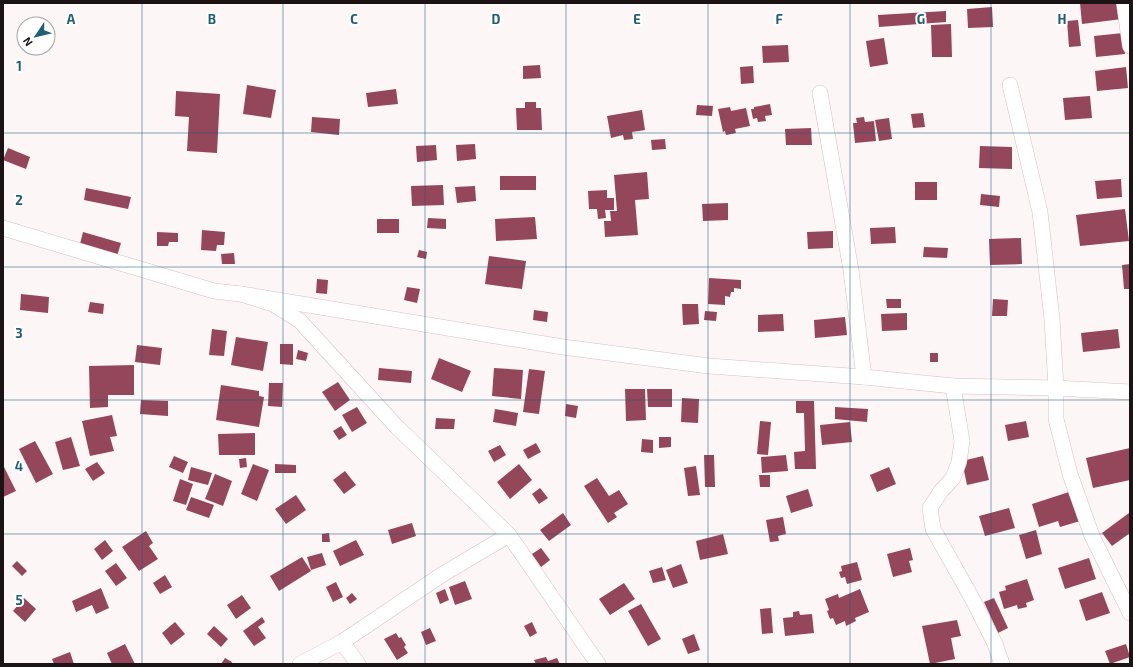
<svg xmlns="http://www.w3.org/2000/svg" width="1133" height="667" viewBox="0 0 1133 667" font-family="'Exo 2',sans-serif">
  <rect width="100%" height="100%" fill="#fcf6f7"/>
  <g fill="#94465a">
    <polygon points="1080,3 1120,3 1122,19 1082,24"/>
    <polygon points="992,7 993,27 968,28 967,9"/>
    <polygon points="946,11 946,22 879,27 878,15"/>
    <polygon points="1078,20 1081,46 1069,47 1067,21"/>
    <polygon points="951,24 952,57 932,57 931,25"/>
    <polygon points="1123,33 1125,54 1096,57 1094,36"/>
    <polygon points="884,38 888,64 870,67 866,41"/>
    <polygon points="788,45 789,62 763,63 762,46"/>
    <polygon points="540,65 541,78 523,79 523,66"/>
    <polygon points="753,66 754,83 741,84 740,67"/>
    <polygon points="1126,67 1128,88 1097,91 1095,71"/>
    <polygon points="247,85 276,90 271,118 243,114"/>
    <polygon points="396,89 398,104 368,107 366,93"/>
    <polygon points="176,91 220,94 217,153 187,151 189,117 175,116"/>
    <polygon points="1090,96 1092,118 1065,120 1063,98"/>
    <polygon points="525,102 536,102 536,108 541,108 542,130 517,130 516,108 525,108"/>
    <polygon points="770,104 772,115 765,116 766,121 758,122 757,118 753,119 751,109 754,109 754,107"/>
    <polygon points="697,105 713,106 712,116 696,115"/>
    <polygon points="730,107 731,111 746,108 750,126 735,129 736,133 726,135 725,131 723,132 718,109"/>
    <polygon points="642,110 645,130 632,132 633,139 624,140 623,135 611,138 607,116"/>
    <polygon points="923,113 925,127 913,128 911,114"/>
    <polygon points="312,117 340,119 339,135 311,132"/>
    <polygon points="864,117 865,122 874,121 876,141 855,143 853,123 857,123 856,118"/>
    <polygon points="889,118 892,139 879,141 875,120"/>
    <polygon points="811,128 812,145 786,145 785,129"/>
    <polygon points="665,139 666,149 652,150 651,140"/>
    <polygon points="475,144 476,159 457,161 456,145"/>
    <polygon points="436,145 437,160 417,162 416,146"/>
    <polygon points="980,146 1012,147 1012,169 979,168"/>
    <polygon points="8,148 30,157 26,169 3,160"/>
    <polygon points="647,172 649,199 635,200 638,235 605,237 604,221 611,221 610,211 617,211 614,175"/>
    <rect x="500" y="176" width="36" height="14"/>
    <polygon points="1121,179 1122,197 1097,199 1095,181"/>
    <rect x="915" y="182" width="22" height="18"/>
    <polygon points="443,185 444,205 412,206 411,186"/>
    <polygon points="475,186 476,201 457,203 455,187"/>
    <polygon points="86,188 131,197 128,209 84,200"/>
    <polygon points="607,190 607,198 614,198 614,210 605,210 606,218 598,219 597,209 589,209 588,191"/>
    <polygon points="981,194 1000,196 999,207 980,205"/>
    <polygon points="728,203 728,220 703,221 702,204"/>
    <polygon points="1125,209 1129,241 1080,246 1076,215"/>
    <polygon points="535,217 537,239 496,241 495,219"/>
    <polygon points="428,218 446,219 446,229 427,228"/>
    <rect x="377" y="219" width="22" height="14"/>
    <polygon points="895,227 896,243 871,244 870,228"/>
    <polygon points="202,230 225,232 224,245 217,245 216,251 201,250"/>
    <polygon points="833,231 833,248 808,249 807,232"/>
    <polygon points="83,232 121,243 117,256 80,244"/>
    <polygon points="157,232 178,233 178,242 169,242 168,246 157,246"/>
    <polygon points="1021,238 1022,264 990,265 989,239"/>
    <polygon points="924,247 948,248 947,258 923,257"/>
    <polygon points="419,250 427,252 426,259 417,257"/>
    <polygon points="234,253 235,264 222,264 221,254"/>
    <polygon points="489,256 526,261 522,289 485,284"/>
    <polygon points="1130,264 1130,289 1124,289 1122,265"/>
    <polygon points="709,278 741,280 741,289 734,288 734,292 731,292 730,297 725,296 725,305 708,304"/>
    <polygon points="317,279 328,280 327,294 316,293"/>
    <polygon points="407,287 420,289 417,303 404,300"/>
    <polygon points="21,294 49,297 48,313 20,310"/>
    <polygon points="886,299 901,299 901,308 887,308"/>
    <polygon points="993,299 1008,300 1007,316 992,316"/>
    <polygon points="90,302 104,304 103,314 88,312"/>
    <polygon points="682,304 698,304 699,324 683,325"/>
    <polygon points="534,310 548,312 547,322 533,320"/>
    <polygon points="705,311 717,312 716,321 704,320"/>
    <polygon points="907,313 907,330 882,331 881,314"/>
    <polygon points="783,314 784,331 758,332 758,315"/>
    <polygon points="845,317 847,335 815,338 814,320"/>
    <polygon points="212,329 227,331 224,356 209,355"/>
    <polygon points="1118,329 1120,348 1083,352 1081,333"/>
    <polygon points="236,337 268,342 263,371 231,365"/>
    <polygon points="280,344 293,344 293,365 280,364"/>
    <polygon points="137,345 162,348 160,365 135,362"/>
    <polygon points="298,350 308,353 306,361 296,359"/>
    <rect x="930" y="353" width="8" height="9"/>
    <polygon points="439,358 471,371 462,392 431,379"/>
    <polygon points="134,365 134,395 108,395 108,407 90,408 89,366"/>
    <polygon points="379,368 412,371 411,383 378,380"/>
    <polygon points="494,368 523,370 521,399 492,396"/>
    <polygon points="529,369 545,371 539,414 523,412"/>
    <polygon points="338,382 350,400 335,411 322,392"/>
    <polygon points="269,383 283,383 282,407 268,406"/>
    <polygon points="221,385 259,391 259,396 264,397 259,427 216,420"/>
    <polygon points="625,389 645,389 646,420 626,421"/>
    <polygon points="647,389 672,389 672,407 648,407"/>
    <polygon points="682,398 699,399 698,423 681,422"/>
    <polygon points="141,400 168,401 168,416 140,414"/>
    <polygon points="796,401 814,401 816,469 795,469 794,452 805,451 804,413 796,413"/>
    <polygon points="566,404 578,406 576,418 565,416"/>
    <polygon points="357,407 367,423 352,432 342,415"/>
    <polygon points="835,407 868,409 867,422 835,419"/>
    <polygon points="495,409 518,413 516,426 493,422"/>
    <polygon points="112,415 117,436 110,437 114,451 90,456 82,421"/>
    <polygon points="436,418 455,419 454,429 435,429"/>
    <polygon points="760,421 771,422 768,455 757,454"/>
    <polygon points="1026,421 1029,437 1008,441 1005,425"/>
    <polygon points="850,422 852,442 822,445 820,425"/>
    <polygon points="341,426 347,435 339,440 333,431"/>
    <polygon points="255,433 255,455 219,455 218,434"/>
    <polygon points="71,437 80,466 63,470 55,442"/>
    <polygon points="659,437 671,437 671,447 659,448"/>
    <polygon points="642,439 653,440 653,453 641,452"/>
    <polygon points="35,441 53,474 36,483 19,449"/>
    <polygon points="536,443 541,452 528,459 523,450"/>
    <polygon points="500,445 506,455 494,462 488,451"/>
    <polygon points="1130,448 1130,480 1093,488 1086,458"/>
    <polygon points="704,455 714,455 715,487 705,487"/>
    <polygon points="786,455 788,471 762,473 761,457"/>
    <polygon points="174,456 188,462 183,473 169,467"/>
    <polygon points="983,456 989,480 967,485 962,461"/>
    <polygon points="246,458 247,467 240,468 239,459"/>
    <polygon points="97,462 105,473 93,481 85,469"/>
    <polygon points="253,464 269,470 257,501 241,494"/>
    <polygon points="275,464 296,465 296,473 275,473"/>
    <polygon points="519,464 532,480 510,499 497,482"/>
    <polygon points="3,465 16,491 3,497"/>
    <polygon points="696,466 700,495 688,496 684,468"/>
    <polygon points="191,467 212,473 208,485 188,480"/>
    <polygon points="889,467 896,484 877,492 870,475"/>
    <polygon points="345,471 356,485 344,494 333,480"/>
    <polygon points="215,474 232,481 223,506 205,499"/>
    <polygon points="759,475 770,475 770,487 760,487"/>
    <polygon points="597,478 609,496 619,490 628,504 614,513 617,517 608,523 584,486"/>
    <polygon points="180,479 193,484 186,505 173,501"/>
    <polygon points="540,488 548,498 539,504 532,494"/>
    <polygon points="808,489 813,506 791,513 786,496"/>
    <polygon points="1069,492 1071,499 1076,497 1080,521 1060,527 1058,521 1039,527 1032,504"/>
    <polygon points="296,495 306,510 286,524 275,509"/>
    <polygon points="191,497 214,505 209,518 186,510"/>
    <polygon points="1009,508 1015,528 985,536 979,516"/>
    <polygon points="563,513 571,525 549,541 540,530"/>
    <polygon points="1129,513 1130,514 1130,533 1112,546 1102,533"/>
    <polygon points="783,517 786,534 778,536 779,541 770,542 766,520"/>
    <polygon points="412,523 416,536 392,544 388,530"/>
    <polygon points="1036,530 1042,554 1026,559 1019,535"/>
    <polygon points="146,531 153,543 149,546 158,559 139,571 122,547"/>
    <polygon points="329,533 330,542 322,542 322,534"/>
    <polygon points="723,534 728,554 700,560 696,541"/>
    <polygon points="105,540 113,551 102,560 94,549"/>
    <polygon points="356,540 364,555 340,566 333,551"/>
    <polygon points="541,548 550,560 541,567 532,554"/>
    <polygon points="910,548 913,560 909,561 912,572 893,577 887,554"/>
    <polygon points="322,553 326,565 311,570 307,557"/>
    <polygon points="302,557 311,571 279,591 270,576"/>
    <polygon points="1089,558 1096,579 1065,589 1058,568"/>
    <polygon points="17,561 27,571 22,576 12,566"/>
    <polygon points="857,562 862,580 847,584 845,577 841,578 839,572 842,571 841,566"/>
    <polygon points="116,563 127,578 116,586 105,571"/>
    <polygon points="681,564 688,583 673,588 666,570"/>
    <polygon points="662,567 666,580 653,583 649,571"/>
    <polygon points="165,575 172,587 160,594 153,583"/>
    <polygon points="1027,579 1034,600 1026,603 1027,607 1018,609 1017,605 1004,609 999,592 1006,590 1005,586"/>
    <polygon points="465,581 472,599 455,605 449,587"/>
    <polygon points="336,582 343,597 333,602 326,587"/>
    <polygon points="624,583 635,599 610,615 599,599"/>
    <polygon points="101,588 109,608 96,614 92,605 76,612 72,601"/>
    <polygon points="445,589 449,600 440,604 436,593"/>
    <polygon points="860,589 869,612 855,618 856,621 846,626 845,621 836,625 833,618 830,619 827,611 829,610 825,599 838,594 839,598"/>
    <polygon points="1102,592 1110,613 1086,621 1079,600"/>
    <polygon points="352,593 357,599 350,604 346,598"/>
    <polygon points="242,595 251,608 236,619 227,605"/>
    <polygon points="24,598 36,609 25,622 13,611"/>
    <polygon points="994,598 1008,628 998,633 984,602"/>
    <polygon points="641,604 661,639 648,646 628,611"/>
    <polygon points="771,608 773,633 762,634 760,609"/>
    <polygon points="799,611 800,615 812,614 814,633 785,636 783,618 793,617 793,612"/>
    <polygon points="262,617 265,622 258,627 266,638 254,646 243,631"/>
    <polygon points="957,620 961,636 951,638 955,659 930,664 922,626"/>
    <polygon points="175,622 185,634 171,645 162,633"/>
    <polygon points="532,622 537,633 530,637 524,626"/>
    <polygon points="214,626 228,639 221,647 207,634"/>
    <polygon points="430,628 436,641 426,645 421,632"/>
    <polygon points="396,633 399,638 401,637 406,645 404,647 408,653 397,660 384,639"/>
    <polygon points="694,634 700,650 688,654 682,639"/>
    <polygon points="125,644 135,664 112,664 107,653"/>
    <polygon points="1126,644 1130,657 1110,664 1105,651"/>
    <polygon points="70,652 74,664 54,664 52,659"/>
    <polygon points="546,657 548,661 557,658 560,664 536,664 534,660"/>
    <polygon points="225,658 232,662 231,664 221,664"/>
  </g>
  <g fill="none" stroke-linecap="round" stroke-linejoin="round">
    <defs>
      <g id="street">
        <polyline points="1124,3 1130,46"/>
        <polyline points="1010,85 1040,212 1052,319 1056,388 1056,419 1070,474 1092,536 1130,613"/>
        <polyline points="820,93 851,270 864,377"/>
        <polyline points="3,228 214,291 241,294 273,304 300,321 396,426 509,535 598,664"/>
        <polyline points="241,294 563,347 709,366 864,377 953,386 1056,388 1130,392"/>
        <polyline points="953,386 962,441 959,462 953,478 941,491 930,508 933,529 973,600 995,644 1002,664"/>
        <polyline points="342,642 358,664"/>
        <polyline points="300,664 342,642 443,574 509,535"/>
      </g>
    </defs>
    <use href="#street" stroke="#d9bec3" stroke-width="16"/>
    <use href="#street" stroke="#fff" stroke-width="15"/>
  </g>
  <path fill="none" stroke="#205f75" stroke-width="1" stroke-opacity="0.55" d="M142 3V664M283 3V664M425 3V664M566 3V664M708 3V664M850 3V664M991 3V664M3 133H1130M3 267H1130M3 400H1130M3 534H1130"/>
  <g font-size="13" text-anchor="middle" font-weight="bold" fill="#205f75" stroke="#fff" stroke-width="4" stroke-linejoin="round" paint-order="stroke">
    <text x="71" y="24">A</text>
    <text x="212" y="24">B</text>
    <text x="354" y="24">C</text>
    <text x="496" y="24">D</text>
    <text x="637" y="24">E</text>
    <text x="779" y="24">F</text>
    <text x="921" y="24">G</text>
    <text x="1062" y="24">H</text>
    <text x="19" y="71">1</text>
    <text x="19" y="205">2</text>
    <text x="19" y="338">3</text>
    <text x="19" y="471">4</text>
    <text x="19" y="605">5</text>
  </g>
  <rect width="1133" height="667" fill="none" stroke="#1c1315" stroke-width="8"/>
  <g transform="translate(36 36) rotate(235)"><circle r="19" fill="#ffffff" stroke="#a4a1a1"/>
  <path d="M0-3L7 15L0 10L-7 15Z" fill="#205f75"/>
  <text y="-6" font-size="11" font-weight="bold" text-anchor="middle" fill="#1c1315">N</text>
  </g>
</svg>
